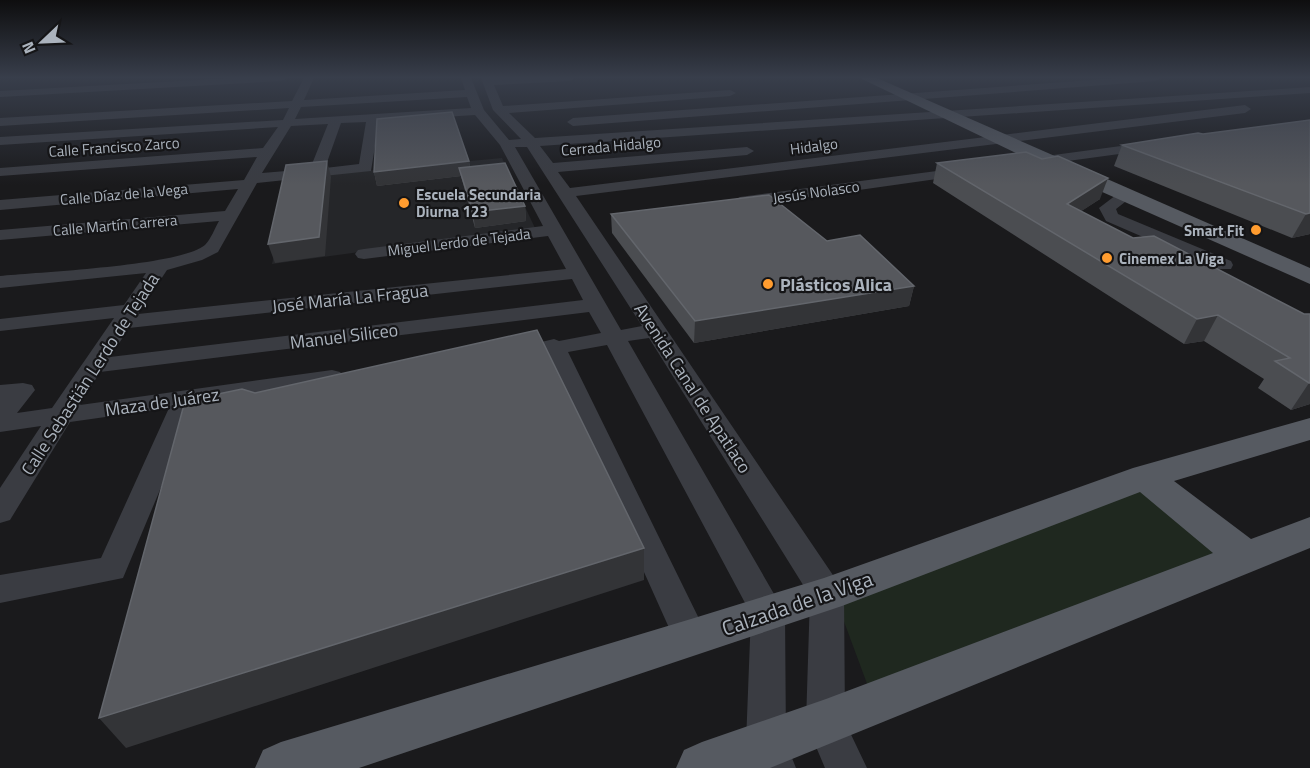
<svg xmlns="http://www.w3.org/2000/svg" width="1310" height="768" viewBox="0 0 1310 768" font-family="'Titillium Web',sans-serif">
  <rect width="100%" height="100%" fill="#1a1a1c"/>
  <polygon fill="#252629" points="502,158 535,228 272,264 291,178"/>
  <polygon fill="#1f281f" points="1146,486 1231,554 869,689 836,600"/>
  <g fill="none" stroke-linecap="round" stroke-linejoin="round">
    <g fill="#3a3c42" fill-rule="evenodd">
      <polygon points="234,78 287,78 282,81 0,97 0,91"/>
      <path d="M304 78H314L304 100 465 90 461 78H471L484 110 509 140 521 139 493 110 481 78H575L570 81 494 85 503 106 730 90 736 93 730 96 509 113 535 138 1310 87V93L540 146 553 163 747 147 754 151 747 155 558 172 570 188 1245 105 1251 109 1245 113 576 196 839 584 844 594 845 722 867 768H825L806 723 810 596 649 338 628 341 785 613 786 743 796 768H754L746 743 751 614 607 345 568 352 709 639 703 650 691 655 679 650 547 356 516 362 508 360 505 355 508 350 554 339 559 341 601 333 589 312 100 372 80 405 332 370 340 372 344 377 340 382 332 384 196 404 123 578 0 603V575L101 558 169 408 70 422 10 520 0 523V488L41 426 0 432V385L23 383 32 385 35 390 17 413 52 408 114 318 0 331V319L124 305 146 273 0 288V276C39 272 180 266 205 245 211 239 215 228 219 221L0 240V230L225 211 238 189 0 210V200L244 180 257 157 0 176V168L263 148 278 127 0 145V137L283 120 289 108 0 126V118L292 101ZM467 97 471 108 295 119 301 107ZM475 115 500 145 543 226 364 249 358 250 355 254 358 258 364 259 548 236 566 269 138 314 167 270 202 260 218 252 257 183 371 171 379 121ZM366 122 359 164 325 168 341 123ZM328 124 310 169 262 173 291 126ZM515 147H527L642 326 621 330ZM572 279 583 300 110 357 129 328Z"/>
      <polygon points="1120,78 1161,78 1156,81 573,126 567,122 573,118"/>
      <polygon points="1151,142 1156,143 1158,146 1156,149 1031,166 1024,162 1031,158"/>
      <polygon points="967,167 972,168 974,171 972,174 740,207 732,202 740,197"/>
      <polygon points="1126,190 1134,195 1116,209 1118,214 1231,261 1233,265 1231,269 1217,269 1106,221 1099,208 1120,192"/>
    </g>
    <g fill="#565a61" fill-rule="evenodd">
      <polygon points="860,78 877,78 1310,268 1310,284 1039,164"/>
      <polygon points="1310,418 1310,440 1174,481 1251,539 1310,517 1310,548 770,768 676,768 684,750 702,742 826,699 1213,553 1140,492 842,606 359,768 255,768 263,750 281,742 691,619 824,578 1133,468"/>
    </g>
  </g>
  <g fill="#4b4d51">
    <polygon points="1310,120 1310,234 1292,238 1114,166 1122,145"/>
    <polygon points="469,161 470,167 525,206 526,221 475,228 461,176 377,186 374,172"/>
    <polygon points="937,163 1100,199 1081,211 1133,238 1304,314 1310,314 1310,404 1291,410 1258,388 1264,379 1204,341 1184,344 933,183"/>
    <polygon points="611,214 827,241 914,286 909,306 694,343 612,233"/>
  </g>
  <g fill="#333437">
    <polygon points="327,161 331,177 325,256 275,263 268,244"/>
    <polygon points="469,161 471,175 459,168 461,176 377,186 374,172"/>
    <polygon points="1108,178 1100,199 1059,226 1067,204"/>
    <polygon points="525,206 526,221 475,228 473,212"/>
    <polygon points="1310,213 1310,234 1292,238 1306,214"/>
    <polygon points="914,286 909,306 694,343 695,321"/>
    <polygon points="1218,315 1204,341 1184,344 1197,319"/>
    <polygon points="1309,383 1310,383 1310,404 1291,410"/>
    <polygon points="644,548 644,580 126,748 99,718"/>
  </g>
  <g fill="#56585d" stroke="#63666c" stroke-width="1.5">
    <polygon points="452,112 469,161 374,172 377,119"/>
    <polygon points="1310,120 1310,213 1306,214 1122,145 1198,133 1203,134"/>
    <polygon points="1026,152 1042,159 1058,156 1108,178 1067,204 1133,238 1154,236 1304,314 1310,314 1310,383 1309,383 1275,361 1290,358 1218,315 1197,319 937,163"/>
    <polygon points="327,161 319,237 268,244 286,165"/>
    <polygon points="505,163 525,206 473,212 459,168"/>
    <polygon points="769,195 827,241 860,235 914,286 695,321 611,214"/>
    <polygon points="537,330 644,548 99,718 185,401 242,389 255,393"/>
  </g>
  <linearGradient id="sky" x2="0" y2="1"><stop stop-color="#0e0e0f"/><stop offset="0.42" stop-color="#383e4b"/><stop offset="1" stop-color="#383e4b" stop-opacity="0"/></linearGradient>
  <rect width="1310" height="185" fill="url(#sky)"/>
  <g fill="#ff9c2f" stroke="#151517" stroke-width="2">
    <circle cx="404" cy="203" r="6"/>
    <circle cx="1256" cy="230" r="6"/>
    <circle cx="1107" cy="258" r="6"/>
    <circle cx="768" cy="284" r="6"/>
  </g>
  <g text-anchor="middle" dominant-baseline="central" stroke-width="4.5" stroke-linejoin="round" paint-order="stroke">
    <g font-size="15" fill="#abb3bd" stroke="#151517">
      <text transform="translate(611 146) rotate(-5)">Cerrada Hidalgo</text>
      <text transform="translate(814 146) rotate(-7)">Hidalgo</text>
      <text transform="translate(114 147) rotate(-4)">Calle Francisco Zarco</text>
      <text transform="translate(816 192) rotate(-8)">Jesús Nolasco</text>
      <text transform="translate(124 194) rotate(-5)">Calle Díaz de la Vega</text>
      <text transform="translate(115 225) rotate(-5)">Calle Martín Carrera</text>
      <text transform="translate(459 242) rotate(-7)">Miguel Lerdo de Tejada</text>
    </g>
    <g font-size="15" font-weight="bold" fill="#abb3bd" stroke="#151517" text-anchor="start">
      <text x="416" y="194">Escuela Secundaria<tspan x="416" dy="17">Diurna 123</tspan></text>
      <text x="1244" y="230" text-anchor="end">Smart Fit</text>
      <text x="1119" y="258">Cinemex La Viga</text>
    </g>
    <g font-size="18" font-weight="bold" fill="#abb3bd" stroke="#151517" text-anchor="start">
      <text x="780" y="284">Plásticos Alica</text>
    </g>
    <g font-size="18" fill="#abb3bd" stroke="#151517">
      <text transform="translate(350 298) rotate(-6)">José María La Fragua</text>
      <text transform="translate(344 336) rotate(-7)">Manuel Siliceo</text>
      <text transform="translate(90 374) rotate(-57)">Calle Sebastián Lerdo de Tejada</text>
      <text transform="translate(693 388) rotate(57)">Avenida Canal de Apatlaco</text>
      <text transform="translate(162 402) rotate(-8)">Maza de Juárez</text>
    </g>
    <g font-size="21" fill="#abb3bd" stroke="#151517">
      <text transform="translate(797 603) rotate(-19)">Calzada de la Viga</text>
    </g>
  </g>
  <g transform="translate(42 42) rotate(247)" stroke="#151517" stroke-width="4.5" paint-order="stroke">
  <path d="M0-4.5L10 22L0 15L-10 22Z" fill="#abb3bd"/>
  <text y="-9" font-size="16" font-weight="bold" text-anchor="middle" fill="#abb3bd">N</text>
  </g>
</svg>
